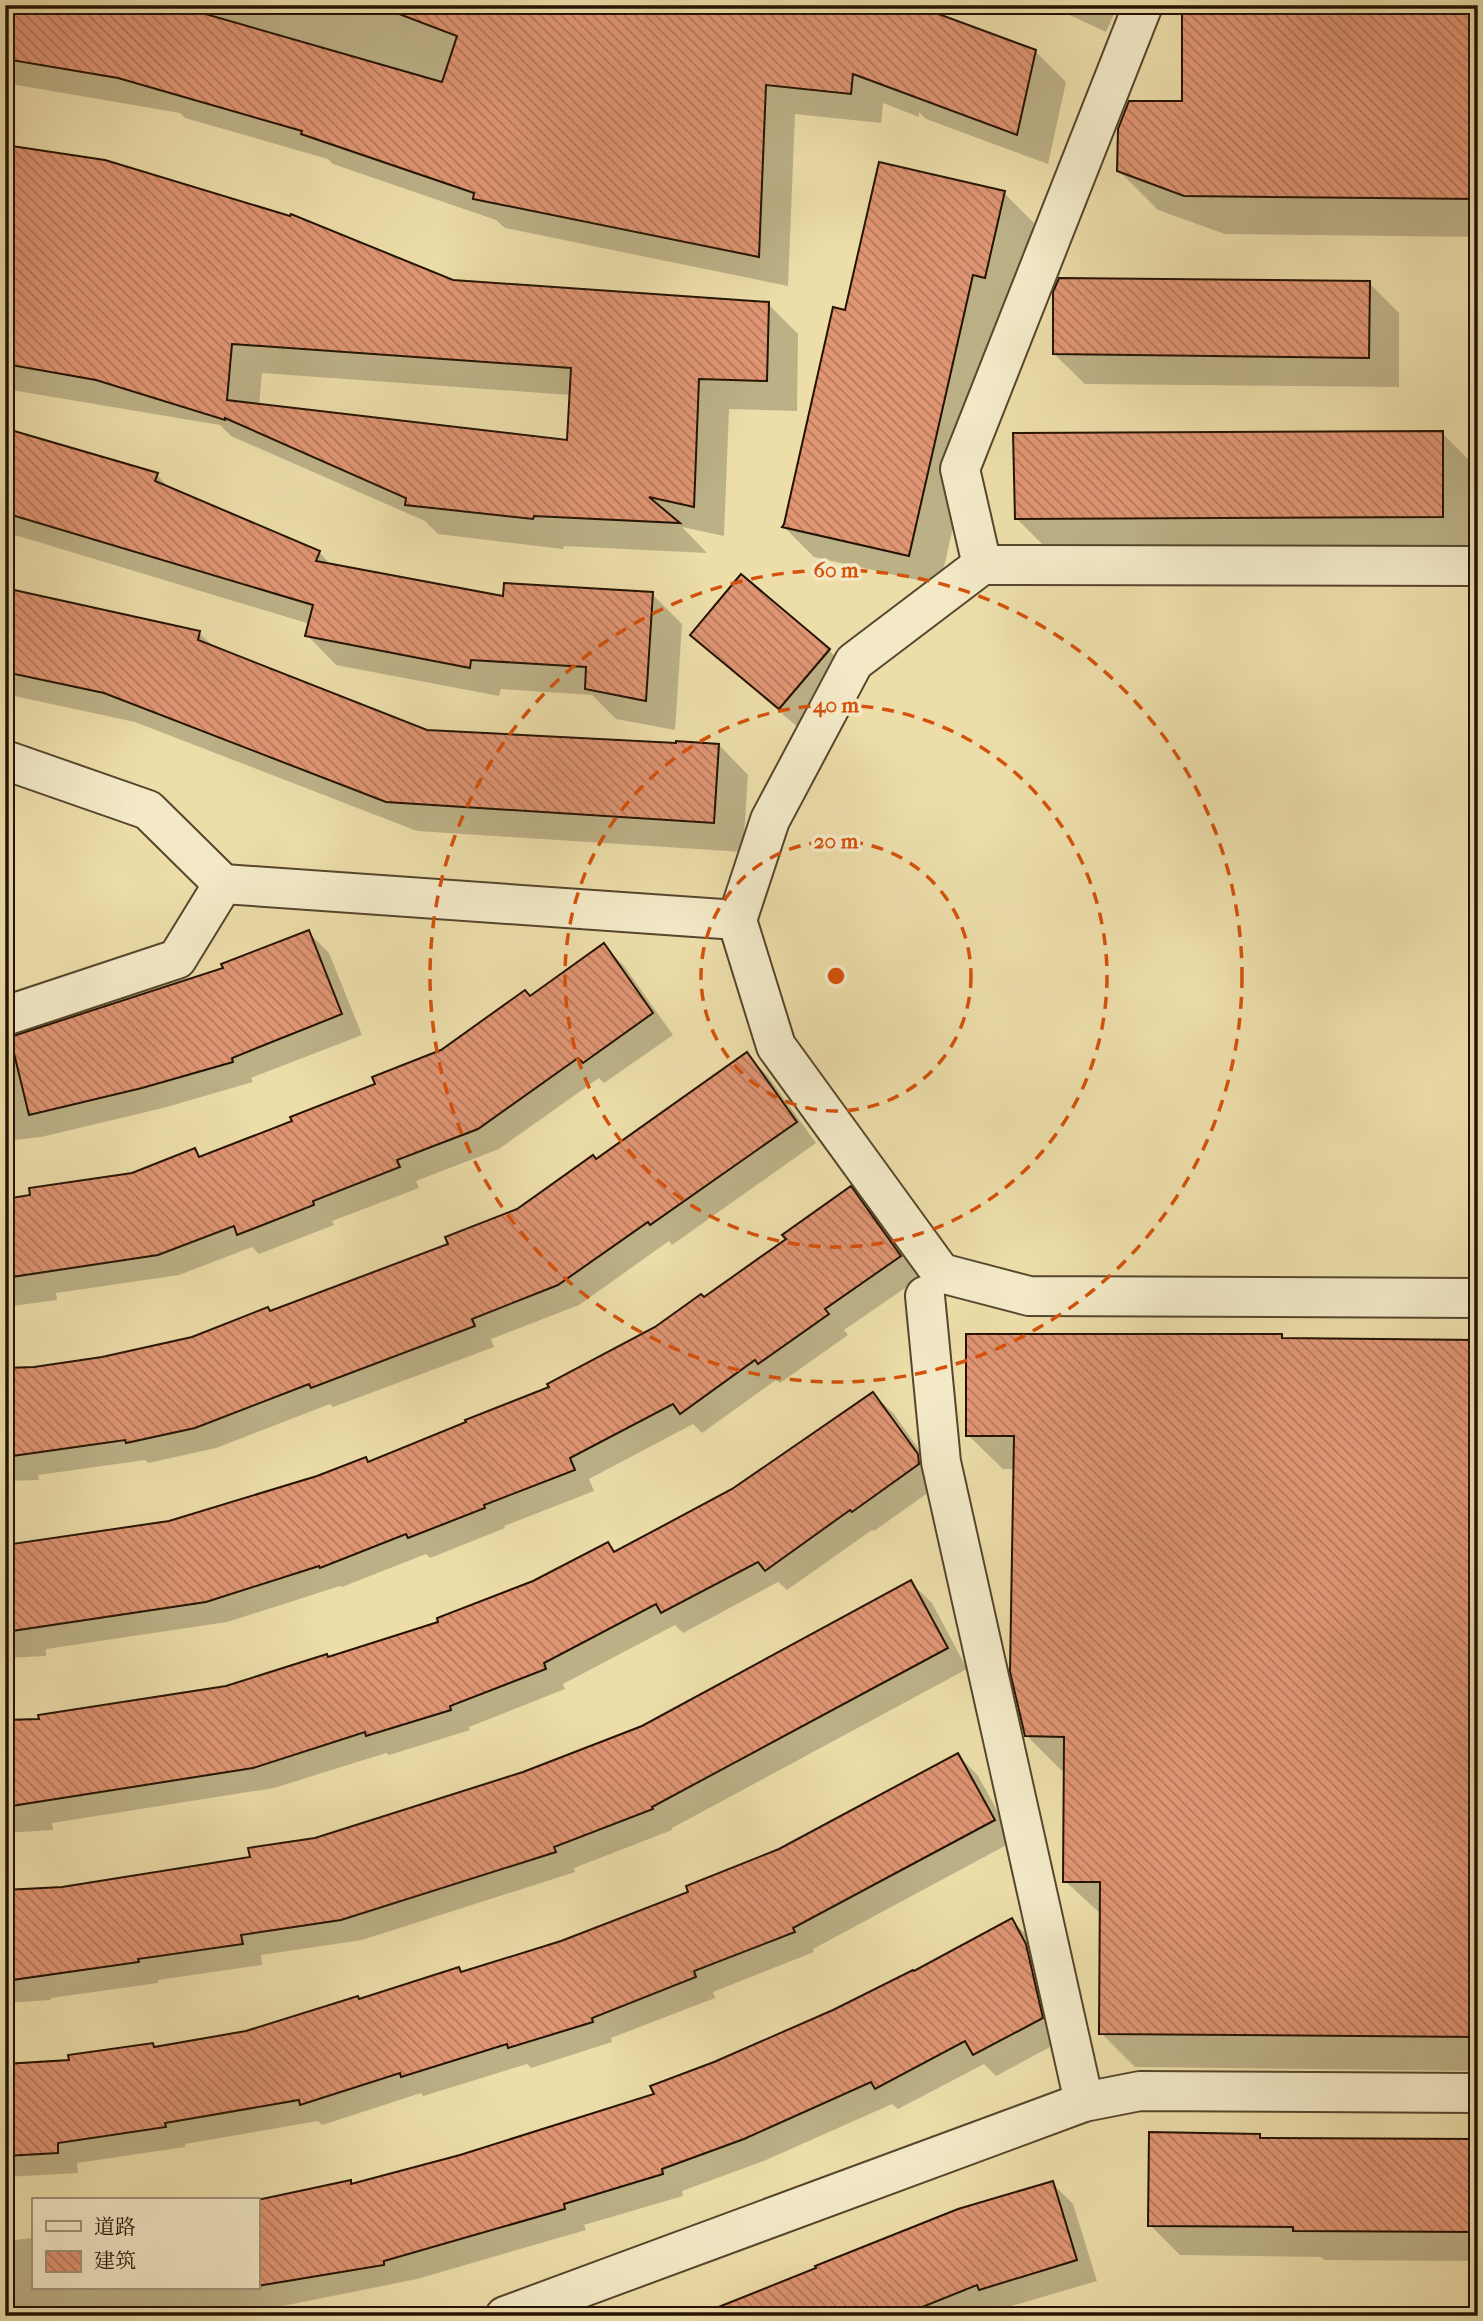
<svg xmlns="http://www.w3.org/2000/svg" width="1483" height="2321" viewBox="0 0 1483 2321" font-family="'IM FELL French Canon','Noto Serif SC',serif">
  <defs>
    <pattern id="building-back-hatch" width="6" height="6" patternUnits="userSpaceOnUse" patternTransform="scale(1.75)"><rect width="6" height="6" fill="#e09573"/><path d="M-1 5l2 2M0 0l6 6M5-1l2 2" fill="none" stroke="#b5785c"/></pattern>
  </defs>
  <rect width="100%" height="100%" fill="#ecdda9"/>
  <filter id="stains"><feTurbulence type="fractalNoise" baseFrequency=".00286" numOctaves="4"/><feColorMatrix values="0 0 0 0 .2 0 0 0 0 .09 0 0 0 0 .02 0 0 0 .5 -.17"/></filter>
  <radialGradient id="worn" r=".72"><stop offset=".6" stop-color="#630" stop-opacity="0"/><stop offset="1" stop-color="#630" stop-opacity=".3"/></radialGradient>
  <g fill="#0003" fill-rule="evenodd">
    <polygon points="5,5 826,5 1035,51 1066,82 1048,164 926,119 919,112 919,117 883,103 881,123 795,114 788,286 505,228 496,220 333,164 328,159 185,118 180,113 5,83"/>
    <polygon points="1048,5 1118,5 1106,32"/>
    <polygon points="1478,5 1478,237 1225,234 1158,210 1119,171 1184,103"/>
    <path d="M5 147 453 282 768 304 798 334 797 411 729 409 724 536 682 527 707 553 564 546 563 549 438 534 425 521 231 436 220 425 5 389ZM262 373 571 395 569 442 259 406Z"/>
    <polygon points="1004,193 1034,223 1015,307 1003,305 940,585 814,557 784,527 847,312"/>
    <polygon points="1369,283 1399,313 1399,387 1085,384 1054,354"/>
    <polygon points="5,432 157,475 171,490 319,552 332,566 504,599 652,594 682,624 675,730 616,719 592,695 501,689 499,696 336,665 307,635 310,624 5,532"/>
    <polygon points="1442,433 1478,469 1478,555 1055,557 1016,518"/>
    <polygon points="5,590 199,633 216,649 427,732 719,745 748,775 743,852 417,831 135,722 5,694"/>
    <polygon points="692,635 829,650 849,671 800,729 713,655"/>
    <polygon points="308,932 329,953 362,1035 251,1078 253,1082 163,1108 41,1137 5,1141 5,1039 12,1039 225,970"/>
    <polygon points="604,946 624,966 673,1035 604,1083 599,1078 499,1149 416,1181 419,1188 332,1221 334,1225 259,1254 252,1247 179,1275 56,1293 57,1300 5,1307 5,1200 133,1175 195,1150 202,1157 294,1122 377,1085 442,1052 530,998"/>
    <polygon points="747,1055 767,1075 816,1143 672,1245 669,1241 579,1305 491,1339 494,1347 333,1407 330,1404 216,1448 148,1463 145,1460 38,1475 39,1480 5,1481 5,1370 35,1368 102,1358 192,1338 271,1312 450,1245 518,1210 596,1160"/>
    <polygon points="851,1189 871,1209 921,1277 844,1330 848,1335 780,1383 776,1380 702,1433 693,1424 589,1479 594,1491 504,1526 505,1528 430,1558 426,1554 342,1587 340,1586 227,1622 46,1649 46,1656 5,1658 5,1547 170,1523 318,1478 366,1459 370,1463 552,1388 704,1299 788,1239"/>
    <polygon points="1282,1336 1285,1340 1478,1342 1478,2071 1135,2067 1101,2033 1102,1915 1065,1881 1066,1770 1061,1770 1026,1735 1015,1469 1003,1469 968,1435"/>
    <polygon points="873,1394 894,1414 938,1477 939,1485 874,1531 872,1530 787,1590 778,1582 683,1633 675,1625 563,1684 565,1689 469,1727 470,1730 389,1755 386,1753 274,1788 52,1823 53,1830 5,1833 5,1722 41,1720 226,1687 329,1659 441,1623 534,1583 608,1544 617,1553 733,1490"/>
    <polygon points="911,1583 932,1603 967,1669 672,1828 672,1830 574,1868 575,1872 362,1940 261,1955 262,1965 158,1980 158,1983 51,1998 51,2000 5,2003 5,1892 62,1889 252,1859 523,1773 643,1727"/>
    <polygon points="958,1755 978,1776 1014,1841 813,1949 814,1952 713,1992 715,1998 611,2038 612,2042 531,2068 527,2064 423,2096 421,2093 322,2125 318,2121 185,2144 185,2147 77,2163 78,2173 5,2177 5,2066 71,2062 153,2044 156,2048 247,2033 358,1998 361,2000 459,1969 463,1973 561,1943 690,1893 779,1851"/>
    <polygon points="1012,1921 1034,1942 1063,2040 996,2076 984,2064 898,2109 892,2104 766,2160 682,2191 683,2196 584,2225 586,2230 417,2279 233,2316 5,2316 5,2241 33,2238 33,2288 257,2288 257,2200 253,2200 350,2182 354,2186 461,2156 656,2095 714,2064 834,2012"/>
    <polygon points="1259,2136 1263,2140 1478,2141 1478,2261 1325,2260 1321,2257 1180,2255 1150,2225"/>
    <polygon points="1052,2183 1073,2204 1097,2281 1001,2309 997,2306 972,2316 699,2316 959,2211"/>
  </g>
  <g fill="url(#building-back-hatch)" stroke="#241303" stroke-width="2" fill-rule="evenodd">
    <polygon points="10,5 174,5 442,82 457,36 386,9 386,5 842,5 914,13 917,6 1036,50 1017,135 853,74 851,94 766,85 759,257 473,199 474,193 301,134 302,131 118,78 5,59 5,30"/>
    <polygon points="1182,5 1478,5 1478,199 1184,196 1117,171 1118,129 1129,101 1182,101"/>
    <path d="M5 145 105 160 290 216 291 214 453 280 769 302 767 381 699 379 694 507 649 497 680 523 534 516 533 519 405 505 406 498 225 418V420L96 380 5 364ZM232 344 571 368 567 440 227 400Z"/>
    <polygon points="879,162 1005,191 985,278 973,275 909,556 782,527 784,524 833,307 845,310"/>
    <polygon points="1059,278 1370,281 1369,358 1053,354 1053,292"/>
    <polygon points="14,431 158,473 155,481 320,551 316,561 503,596 504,583 653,592 646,701 585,689 586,667 471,660 470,668 305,636 313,605 5,513 5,460"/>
    <polygon points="1443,431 1443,517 1015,519 1013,433"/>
    <polygon points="741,574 830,649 779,709 690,635"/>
    <polygon points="5,588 200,631 198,640 427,730 676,743 676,741 719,744 714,823 386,802 104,693 5,672"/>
    <polygon points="309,930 342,1014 232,1058 233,1062 142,1088 29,1115 10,1037 223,968 221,964"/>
    <polygon points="604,943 653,1013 583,1063 578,1058 478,1129 397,1160 400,1167 313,1201 314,1205 237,1235 234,1226 158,1255 5,1278 5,1199 30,1195 29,1188 132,1173 195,1148 199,1157 292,1121 290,1117 375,1084 372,1077 441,1050 525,990 530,996"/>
    <polygon points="747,1052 797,1122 650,1225 648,1222 558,1285 472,1319 475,1326 311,1388 309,1384 195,1428 126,1443 125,1440 5,1457 5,1368 34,1367 102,1357 192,1337 268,1307 270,1311 448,1244 445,1237 517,1209 593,1155 596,1159"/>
    <polygon points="851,1186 901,1256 825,1309 829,1314 758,1364 755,1360 680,1414 673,1404 570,1458 575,1470 484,1505 485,1508 408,1538 406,1534 320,1568 319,1566 206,1602 5,1632 5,1545 169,1521 317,1476 366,1457 368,1462 466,1422 465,1420 549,1387 547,1384 655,1327 701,1294 704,1297 786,1239 782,1235"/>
    <polygon points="966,1334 1282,1334 1282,1338 1478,1340 1478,2037 1099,2034 1100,1882 1063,1882 1064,1737 1025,1736 1010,1672 1014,1436 966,1436"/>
    <polygon points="873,1392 918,1454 919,1464 852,1512 850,1510 765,1571 758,1562 661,1613 656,1604 544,1663 546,1669 450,1706 451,1710 366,1736 365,1732 253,1768 5,1807 5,1720 39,1719 38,1715 226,1686 327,1654 328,1657 438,1622 437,1618 533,1581 608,1542 614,1552 732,1489"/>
    <polygon points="911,1580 948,1648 652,1807 653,1809 554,1847 556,1852 341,1920 241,1935 243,1944 138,1959 139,1962 5,1981 5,1890 62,1887 250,1857 248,1848 315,1838 523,1772 642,1726"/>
    <polygon points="958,1753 995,1820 793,1928 795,1932 694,1971 696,1977 592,2018 593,2022 508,2048 507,2044 401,2077 400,2073 300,2105 299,2100 165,2123 166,2127 58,2143 58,2153 5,2156 5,2064 69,2060 68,2055 153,2043 154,2047 246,2031 358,1996 359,1999 459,1967 461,1972 561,1941 688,1892 686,1886 779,1849"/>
    <polygon points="1012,1918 1026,1944 1043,2018 973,2055 965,2041 875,2089 871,2082 744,2139 662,2169 663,2174 564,2204 565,2209 384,2261 384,2265 257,2286 257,2200 351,2180 351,2184 460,2155 654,2094 650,2086 714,2062 833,2010 913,1970 914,1971"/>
    <polygon points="1149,2132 1260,2134 1260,2138 1478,2139 1478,2232 1293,2231 1293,2227 1148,2226"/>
    <polygon points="1053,2181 1077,2260 979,2290 977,2285 900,2316 701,2316 701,2314 816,2268 815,2266 958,2209"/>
  </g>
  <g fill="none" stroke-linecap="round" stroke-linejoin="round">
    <defs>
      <g id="street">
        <polyline points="982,565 960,469 1143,5"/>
        <polyline points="1478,566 982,565 854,662 770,820 737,920 776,1046 941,1273 1029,1296 1478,1298"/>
        <polyline points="5,760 148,810 223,884 177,959 5,1016"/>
        <polyline points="223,884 737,920"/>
        <polyline points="925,1296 941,1462 1084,2102"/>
        <polyline points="505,2316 1084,2102 1140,2091 1478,2093"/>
      </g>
    </defs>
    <use href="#street" stroke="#56462c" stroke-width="42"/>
    <use href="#street" stroke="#f3e9c7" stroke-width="38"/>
  </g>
  <g fill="none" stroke="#d4520b" stroke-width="3.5" stroke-dasharray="12 9">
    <circle cx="836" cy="976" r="135"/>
    <circle cx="836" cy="976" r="271"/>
    <circle cx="836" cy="976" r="406"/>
  </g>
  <circle cx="836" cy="976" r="10" fill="#d4520b" stroke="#f3e9c7" stroke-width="3.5"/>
  <g font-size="21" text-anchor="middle" font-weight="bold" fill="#d4520b" stroke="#f3e9c7" stroke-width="7" stroke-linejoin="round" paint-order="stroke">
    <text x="836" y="577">60 m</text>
    <text x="836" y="712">40 m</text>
    <text x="836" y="848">20 m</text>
  </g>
  <rect width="1483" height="2321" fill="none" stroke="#ecdda9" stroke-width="28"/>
  <rect x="7" y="7" width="1469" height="2307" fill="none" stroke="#241303" stroke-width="3.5"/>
  <rect x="14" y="14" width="1455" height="2293" fill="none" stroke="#241303" stroke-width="2"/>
  <rect x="32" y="2198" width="228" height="91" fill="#f3e9c7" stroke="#a09379" stroke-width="2"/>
  <rect x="46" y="2221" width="35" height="10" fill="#f3e9c7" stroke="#a09379" stroke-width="2"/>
  <text x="94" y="2234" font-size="21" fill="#241303">道路</text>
  <rect x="46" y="2251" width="35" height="21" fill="url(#building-back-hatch)" stroke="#a09379" stroke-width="2"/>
  <text x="94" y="2268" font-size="21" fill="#241303">建筑</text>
  <rect width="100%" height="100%" filter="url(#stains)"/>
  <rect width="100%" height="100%" fill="url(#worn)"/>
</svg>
